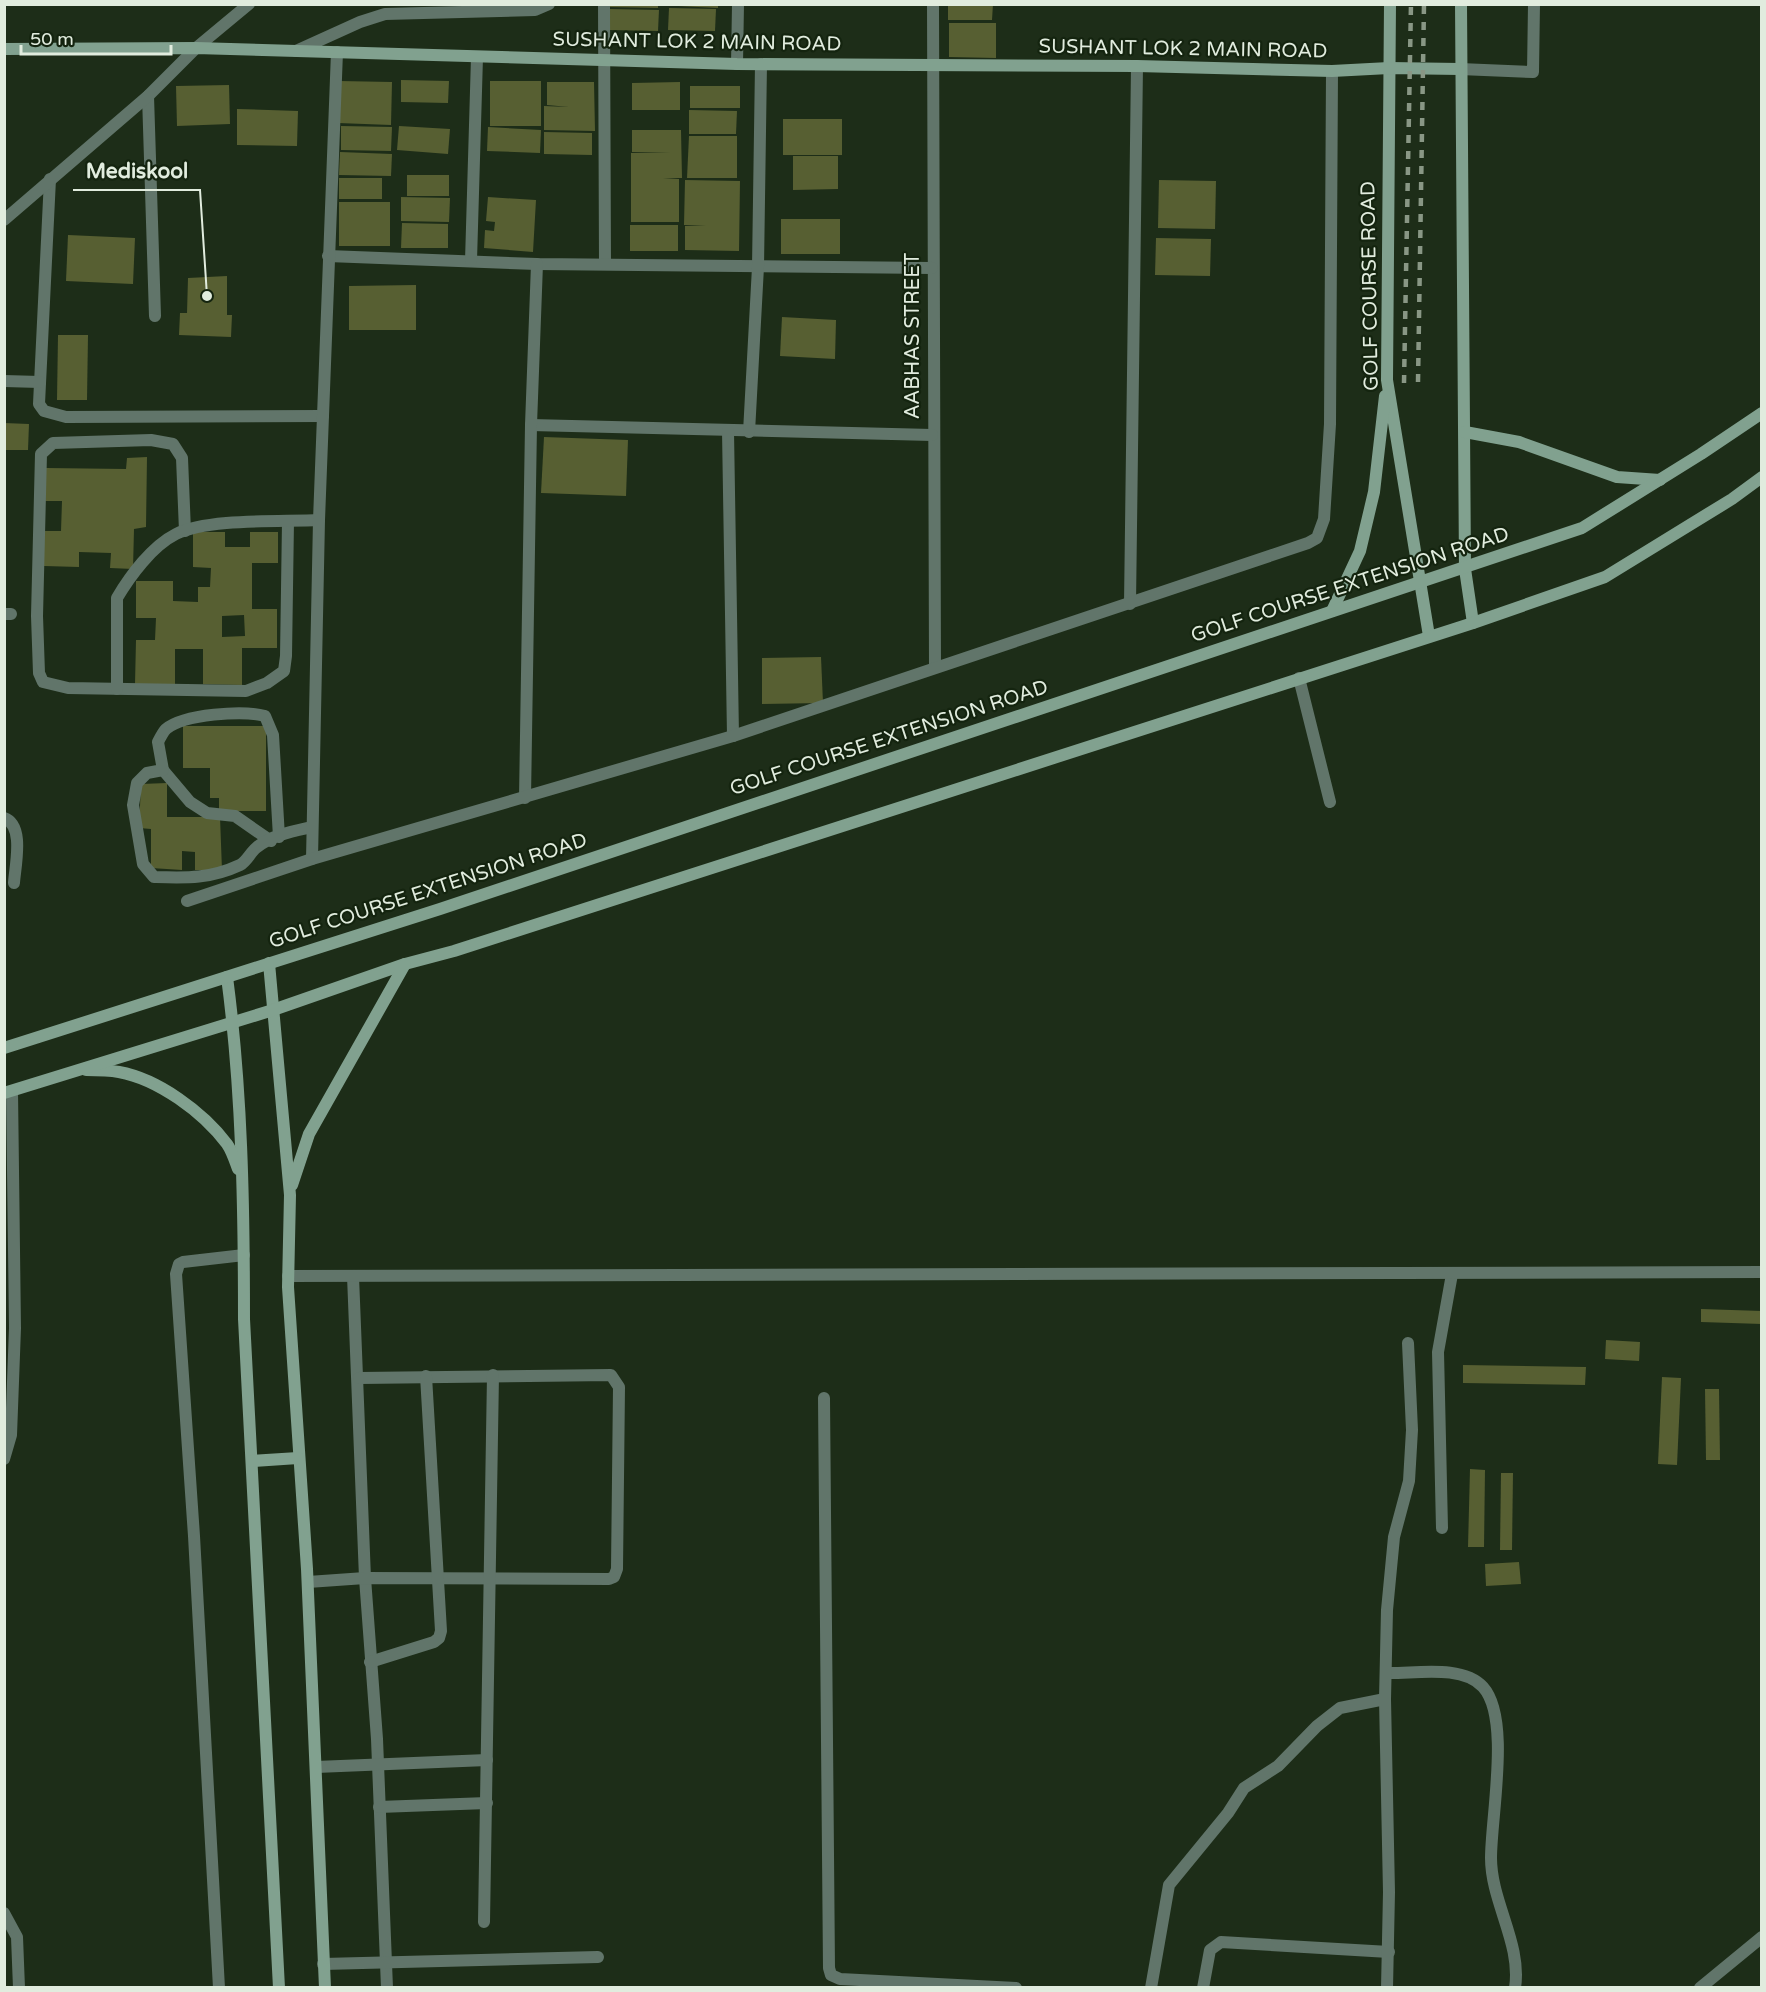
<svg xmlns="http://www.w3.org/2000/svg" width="1766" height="1992" viewBox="0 0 1766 1992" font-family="'Varela Round',sans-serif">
  <rect width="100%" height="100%" fill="#1d2d18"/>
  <g fill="#575f32" fill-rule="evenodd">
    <polygon points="609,4 658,4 658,8 609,7"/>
    <polygon points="678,4 718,4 718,8 678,6"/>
    <polygon points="948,4 993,4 992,20 948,20"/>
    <polygon points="669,8 716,9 715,31 668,30"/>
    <polygon points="609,9 659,10 658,31 609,30"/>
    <polygon points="949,23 996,23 996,58 949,57"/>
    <polygon points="401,80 449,81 448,103 401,102"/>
    <polygon points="339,81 392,82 391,125 338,123"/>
    <rect x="490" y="81" width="51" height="45"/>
    <polygon points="547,82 594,82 595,131 544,130 544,106 569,107 547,105"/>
    <polygon points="680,82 680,110 632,110 632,83"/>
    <polygon points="229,85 230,124 177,126 176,86"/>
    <rect x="690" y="86" width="50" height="22"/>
    <polygon points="237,109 298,111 297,146 237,145"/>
    <polygon points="689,110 737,111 736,134 689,134"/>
    <rect x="783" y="119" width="59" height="36"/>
    <polygon points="341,126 392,127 391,151 341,150"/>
    <polygon points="399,126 450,129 448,154 397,150"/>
    <polygon points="488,127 541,130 540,153 487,151"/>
    <polygon points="632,130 681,130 682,178 663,178 679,179 679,222 631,222 631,153 670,152 632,152"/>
    <polygon points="544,132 592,133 592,155 544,154"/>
    <polygon points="689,136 737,136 737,178 687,178"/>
    <polygon points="340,152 392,154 391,176 339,175"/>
    <polygon points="793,156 838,156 838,189 793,190"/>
    <rect x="407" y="175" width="42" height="21"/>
    <rect x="339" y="178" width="43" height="21"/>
    <polygon points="685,180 740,181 739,251 685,250 685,226 706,226 684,225"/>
    <polygon points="1159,180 1216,181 1215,229 1158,228"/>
    <polygon points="401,197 450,198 449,222 401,221"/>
    <polygon points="488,197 536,200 533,252 484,248 485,230 494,231 495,222 486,221"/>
    <rect x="339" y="202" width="51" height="44"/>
    <rect x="781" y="219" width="59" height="35"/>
    <polygon points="402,223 448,224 448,248 401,248"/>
    <rect x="630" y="225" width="48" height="26"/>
    <polygon points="68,235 135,238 133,284 66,281"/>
    <polygon points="1156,238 1211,239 1210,276 1155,275"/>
    <polygon points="227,276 227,315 232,315 231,337 179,335 180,313 187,313 188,278"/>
    <polygon points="416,285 416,330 349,330 349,286"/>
    <polygon points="782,317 836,320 835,359 780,356"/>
    <polygon points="58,335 88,335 87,400 57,400"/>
    <polygon points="4,423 29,424 28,450 4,450"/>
    <polygon points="544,437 628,440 626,496 541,493"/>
    <polygon points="147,457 146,527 134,529 133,569 110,568 111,553 79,552 79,567 44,566 44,531 61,531 62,501 45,501 46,468 126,469 127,458"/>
    <path d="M193 532H225V547H250V532H278V563H252V609H277V648H242V685L203 684V649H175V684H135L136 640H155L156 618H136V581H173V601L198 602V587H210L211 568 193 567ZM244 615 245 636 222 637V616Z"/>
    <polygon points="821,657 823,703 762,704 762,658"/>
    <polygon points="183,726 266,726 266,811 219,811 219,798 210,798 210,768 183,768"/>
    <polygon points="167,783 167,817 220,817 222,870 195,870 195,852 182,851 182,870 151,868 151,829 139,828 141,784"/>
    <polygon points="1701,1309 1762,1311 1762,1324 1701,1322"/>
    <polygon points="1606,1340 1640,1342 1639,1361 1605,1359"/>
    <polygon points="1463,1365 1586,1367 1585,1385 1463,1383"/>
    <polygon points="1662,1377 1681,1378 1677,1465 1658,1464"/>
    <polygon points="1705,1389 1719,1389 1720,1460 1706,1460"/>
    <polygon points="1470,1469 1485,1470 1484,1547 1468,1547"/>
    <polygon points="1501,1473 1513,1473 1512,1550 1500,1550"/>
    <polygon points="1519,1562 1521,1584 1486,1586 1485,1564"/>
  </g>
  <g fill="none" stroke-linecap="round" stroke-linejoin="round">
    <g stroke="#61756a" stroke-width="12">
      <polyline points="296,51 360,22 385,14 535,10 549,4"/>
      <polyline points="1299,678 1330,802"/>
      <polyline points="353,1276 365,1578 377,1739 387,1988"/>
      <polyline points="824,1398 829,1968 831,1975 840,1979 1016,1988"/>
      <polyline points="4,1459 11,1435 15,1328 12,1091"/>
      <polyline points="1442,1528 1438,1352 1452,1274"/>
      <polyline points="308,1582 365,1578 609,1579 614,1577 617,1569 619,1387 611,1375 359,1378"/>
      <polyline points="370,1662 434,1642 439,1638 441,1631 426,1376"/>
      <path d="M1386 1673C1414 1674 1462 1664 1483 1687 1511 1718 1491 1816 1491 1858 1491 1902 1522 1944 1515 1988"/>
      <polyline points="316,1767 487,1760"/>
      <polyline points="379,1807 487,1803"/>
      <polyline points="4,1913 17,1937 19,1988"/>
      <polyline points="484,1922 493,1375"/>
      <polyline points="323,1964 598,1957"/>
      <polyline points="1151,1988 1169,1885 1228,1813 1244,1788 1278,1766 1317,1726 1340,1708 1385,1699"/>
      <polyline points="1203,1988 1210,1950 1221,1942 1389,1952"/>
      <polyline points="1387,1988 1389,1892 1385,1699 1387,1610 1394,1537 1409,1481 1412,1430 1408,1343"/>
      <polyline points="1700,1988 1762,1937"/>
    </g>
    <g stroke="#61756a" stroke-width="12">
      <polyline points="604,4 605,264"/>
      <polyline points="933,4 935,667"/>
      <polyline points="737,64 738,4"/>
      <polyline points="1460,69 1533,72 1534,4"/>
      <polyline points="148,96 155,316"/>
      <polyline points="50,179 39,404 44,411 66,417 323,416"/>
      <polyline points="4,220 148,96 196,48 249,4"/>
      <polyline points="328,256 537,264 932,268"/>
      <polyline points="471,261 477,57"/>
      <polyline points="4,381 40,382"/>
      <polyline points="531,425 932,435"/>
      <polyline points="728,431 733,736"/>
      <polyline points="749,432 758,267 761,64"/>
      <polyline points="185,531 182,458 173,444 151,440 53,443 41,454 37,616 39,673 43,682 68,688 246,691 267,683 284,671 286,656 288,521"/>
      <polyline points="1130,604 1137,66"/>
      <polyline points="4,614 11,614"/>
      <path d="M117 689V598C130 576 152 546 176 534 208 518 282 522 319 520"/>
      <polyline points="163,770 190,802 207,813 235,816 271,841"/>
      <polyline points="525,798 531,425 537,264"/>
      <path d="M4 818C25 825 15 866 14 883"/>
      <path d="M279 837 273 735 265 716C243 710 184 714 166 729 163 732 160 738 158 742L163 770 147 773 137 783 133 805 143 864 154 877C187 878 210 879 240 865 247 861 250 853 256 848 271 835 294 831 312 827"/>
      <polyline points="312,859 319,520 337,52"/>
      <polyline points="187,901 312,859 733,736 1308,543 1317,538 1324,519 1330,424 1332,71"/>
      <polyline points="288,1276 1762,1272"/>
      <polyline points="219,1988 194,1536 176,1274 179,1264 183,1262 244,1255"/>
    </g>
    <g stroke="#81a18f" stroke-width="12">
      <polyline points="1390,4 1387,380 1429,636"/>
      <polyline points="1461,4 1465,569 1473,623"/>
      <polyline points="4,49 196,48 737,64 1137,66 1332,71 1389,68 1460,69"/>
      <polyline points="1465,432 1519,442 1617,477 1660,480"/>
      <polyline points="1332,611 1360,551 1374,492 1385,396"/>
      <polyline points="269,963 290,1195 288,1287 307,1569 325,1988"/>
      <path d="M227 977C242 1090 244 1205 244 1319L279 1988"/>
      <polyline points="4,1048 440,909 1582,528 1701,454 1762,413"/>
      <path d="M86 1070C97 1070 108 1070 119 1072 158 1079 203 1112 227 1144 232 1151 235 1161 238 1169"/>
      <polyline points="4,1093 273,1010 405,964 454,951 1473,623 1605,577 1732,499 1762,477"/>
      <polyline points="292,1185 309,1134 405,964"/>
      <polyline points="252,1461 298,1458"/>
    </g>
    <g stroke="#899785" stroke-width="4.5" stroke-dasharray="8 8" stroke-linecap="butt">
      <polyline points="1418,382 1424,4"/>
      <polyline points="1404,383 1411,4"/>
    </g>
  </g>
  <g text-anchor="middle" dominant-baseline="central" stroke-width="4.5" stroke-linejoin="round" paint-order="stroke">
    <g font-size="20" fill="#e1ecde" stroke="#14240f">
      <text transform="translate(697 42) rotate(1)">SUSHANT LOK 2 MAIN ROAD</text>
      <text transform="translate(1183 49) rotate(1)">SUSHANT LOK 2 MAIN ROAD</text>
      <text transform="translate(1370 286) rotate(-91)">GOLF COURSE ROAD</text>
      <text transform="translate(913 336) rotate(-90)">AABHAS STREET</text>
      <text transform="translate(1350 585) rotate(-18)">GOLF COURSE EXTENSION ROAD</text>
      <text transform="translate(889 738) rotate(-18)">GOLF COURSE EXTENSION ROAD</text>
      <text transform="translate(428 891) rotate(-18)">GOLF COURSE EXTENSION ROAD</text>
    </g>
  </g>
  <path fill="none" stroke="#e1ecde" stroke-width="2" d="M207 296L200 190H73"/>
  <circle fill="#e1ecde" stroke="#14240f" stroke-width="2" cx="207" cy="296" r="6"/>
  <g font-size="21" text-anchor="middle" font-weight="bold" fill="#e1ecde" stroke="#14240f" stroke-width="4.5" stroke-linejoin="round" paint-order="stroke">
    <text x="137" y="178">Mediskool</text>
  </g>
  <rect width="1766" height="1992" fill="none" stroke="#e1ecde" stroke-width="12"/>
  <path d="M21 45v9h150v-9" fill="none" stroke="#e1ecde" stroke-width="3"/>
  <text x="30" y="45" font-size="18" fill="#e1ecde" stroke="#14240f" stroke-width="4.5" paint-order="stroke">50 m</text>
</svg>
